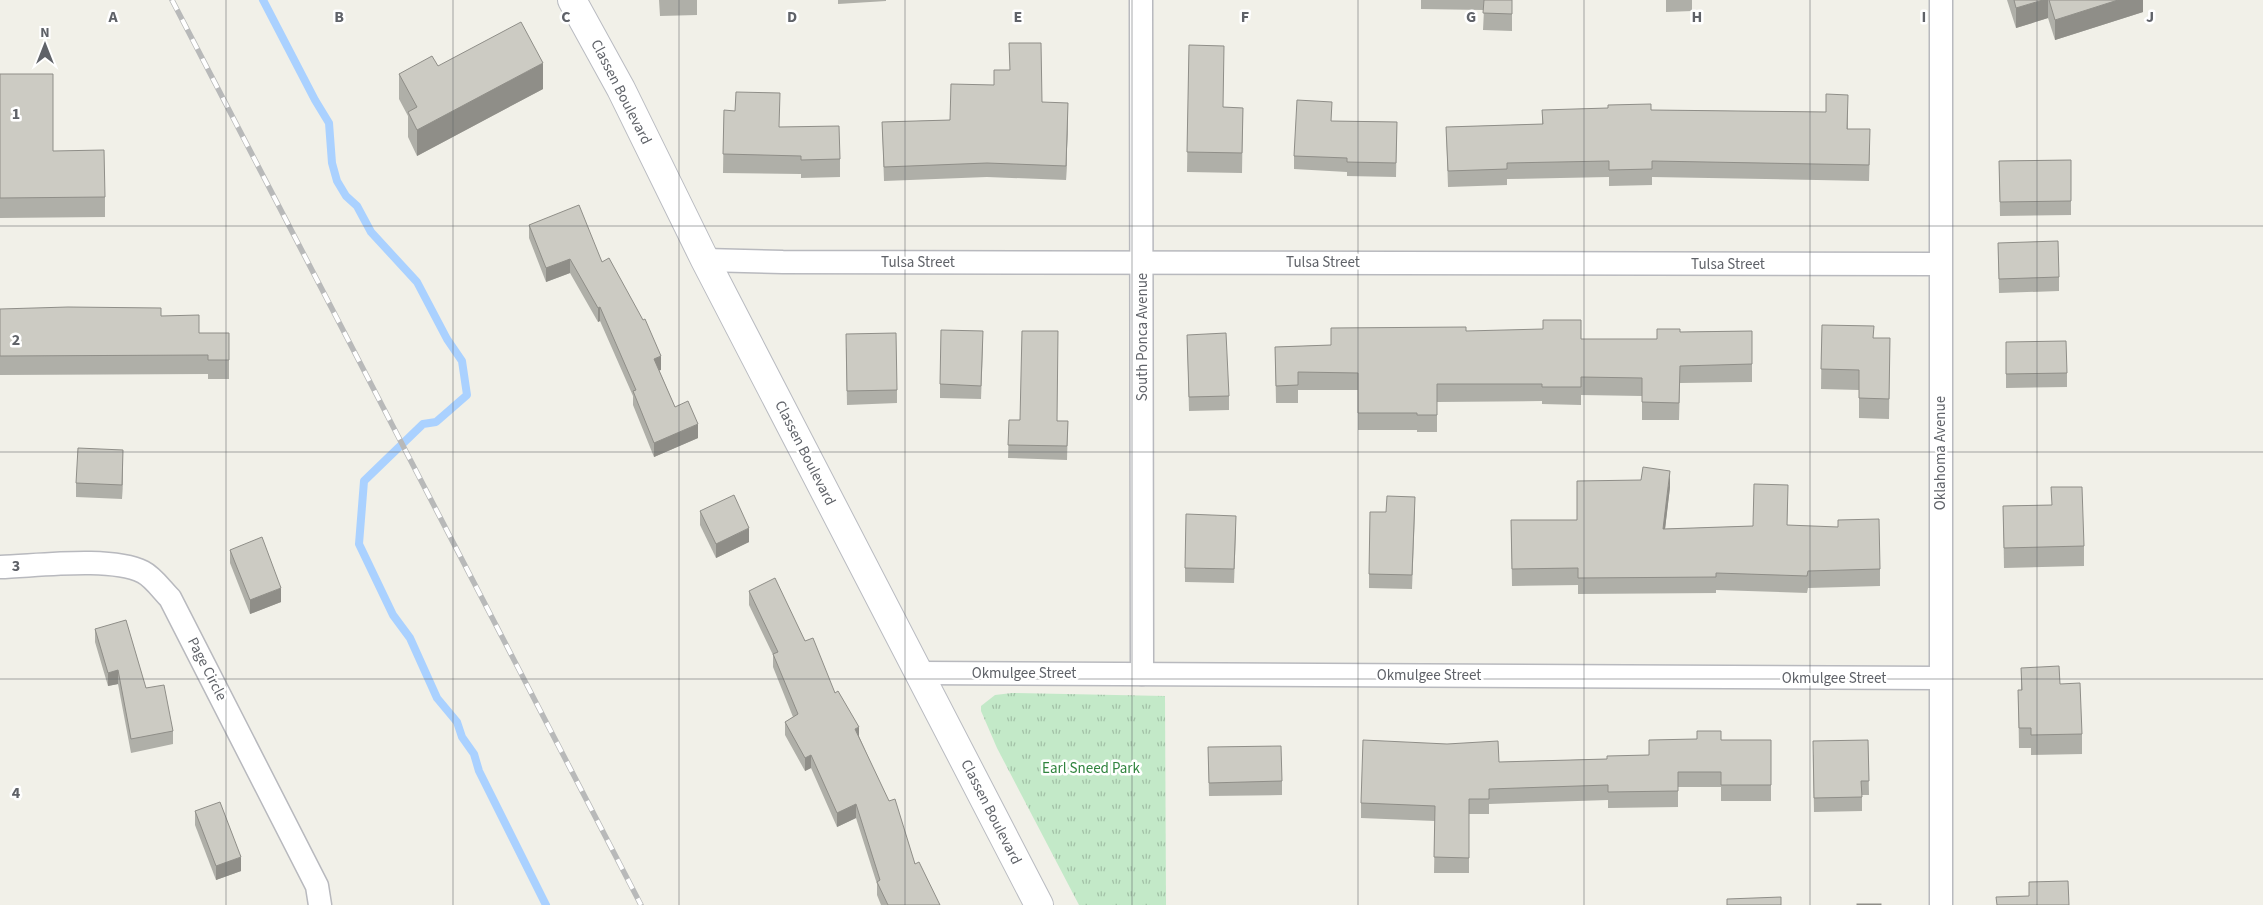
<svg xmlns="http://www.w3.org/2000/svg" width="2263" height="905" viewBox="0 0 2263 905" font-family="'Source Sans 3',sans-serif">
  <defs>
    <pattern id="park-tufts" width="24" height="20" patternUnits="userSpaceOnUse" patternTransform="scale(1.25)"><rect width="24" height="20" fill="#c3e9c8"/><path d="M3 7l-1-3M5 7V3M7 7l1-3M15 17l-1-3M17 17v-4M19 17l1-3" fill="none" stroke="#a2c0a6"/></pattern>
  </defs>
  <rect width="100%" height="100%" fill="#f1f0e8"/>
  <polygon fill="url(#park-tufts)" points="1012,693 1165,696 1166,905 1079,905 997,748 981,711 981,706 995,695"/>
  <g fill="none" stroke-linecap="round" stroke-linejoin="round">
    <polyline stroke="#aad1ff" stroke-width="8" points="263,0 315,100 329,123 332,163 337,181 346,196 357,206 371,232 417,282 447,339 462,361 467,395 436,422 423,424 364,481 359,544 393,615 410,638 437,698 457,722 462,737 474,754 479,771 546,905"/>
    <defs>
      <g id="minor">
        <polyline points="1141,0 1142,674"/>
        <polyline points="705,260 783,262 1940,264"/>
        <path d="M0 567C36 566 111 556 143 572 153 577 162 590 170 598L317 886 320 905"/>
        <polyline points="919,673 1940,678"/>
        <polyline points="1941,905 1941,0"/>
      </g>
      <polyline id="secondary" points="572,0 621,89 705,260 1039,905"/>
    </defs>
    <use href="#minor" stroke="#b8b9be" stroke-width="25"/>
    <use href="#secondary" stroke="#b9bbc1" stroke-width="30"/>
    <use href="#minor" stroke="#fff" stroke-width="22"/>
    <use href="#secondary" stroke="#fff" stroke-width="28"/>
    <defs>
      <polyline id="rail" points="172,0 641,905"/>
    </defs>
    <use href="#rail" stroke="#b8b9b9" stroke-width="5.5"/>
    <use href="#rail" stroke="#fff" stroke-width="4" stroke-dasharray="11" stroke-linecap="butt"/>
  </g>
  <g fill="#afafa8">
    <polygon points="659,0 697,0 697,15 660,16"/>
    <polygon points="838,0 886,0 886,1 838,4"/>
    <polygon points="1421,0 1512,0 1512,31 1483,30 1484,10 1421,9"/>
    <polygon points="1666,0 1692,0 1692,11 1666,12"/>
    <polygon points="2007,0 2143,0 2143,12 2055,40 2048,18 2016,28"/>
    <polygon points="1189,45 1223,107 1243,108 1242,173 1187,172"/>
    <polygon points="438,66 543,89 417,156 408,137 408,116 399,99 399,74"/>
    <polygon points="0,74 53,151 105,197 105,217 0,218"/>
    <polygon points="994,85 1042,102 1068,117 1066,180 987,177 884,181 882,122 950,120"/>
    <polygon points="724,110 779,127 840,159 840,177 801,178 801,174 723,173"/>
    <polygon points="1542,110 1651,110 1826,112 1848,111 1848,129 1870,145 1869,181 1652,177 1652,185 1609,186 1609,177 1507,179 1507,185 1448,187 1446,127 1542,124"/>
    <polygon points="1331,121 1397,122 1396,177 1347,176 1347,172 1294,169 1294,156"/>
    <polygon points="2071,160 2071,215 2000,216 1999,161"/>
    <polygon points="529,225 602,262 661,370 659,370 675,407 698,438 654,457 633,405 633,396 600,321 598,322 570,273 546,282 529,238"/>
    <polygon points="1998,243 2059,277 2059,291 1999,293"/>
    <polygon points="0,309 161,316 199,333 229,333 229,379 208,379 208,374 0,375"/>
    <polygon points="1822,325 1874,338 1890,338 1889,419 1859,418 1859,390 1821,389"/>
    <polygon points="1466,331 1581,339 1657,339 1680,332 1752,331 1752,382 1680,383 1679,420 1642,420 1642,396 1581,395 1581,405 1542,404 1542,401 1437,402 1437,432 1417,432 1417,430 1358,430 1358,390 1298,390 1298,403 1276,403 1275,347 1331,345"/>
    <polygon points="1187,335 1229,396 1229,410 1189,411"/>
    <polygon points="2006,342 2067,373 2067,387 2006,388"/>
    <polygon points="983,345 981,399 940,398 940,384"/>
    <polygon points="846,348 897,390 897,403 847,405"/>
    <polygon points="1009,420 1068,421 1067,460 1008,458"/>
    <polygon points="123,464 122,499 76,497 76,483"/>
    <polygon points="1670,487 1665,529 1753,526 1788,502 1787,525 1880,569 1880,586 1808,588 1807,593 1716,590 1716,593 1578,594 1578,585 1512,586 1511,520 1577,520"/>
    <polygon points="2051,505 2084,546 2084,566 2004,568 2003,506"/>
    <polygon points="700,511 749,542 716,558 700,525"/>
    <polygon points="1415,511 1412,589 1369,588 1369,574 1386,512"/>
    <polygon points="1236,530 1234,583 1185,582 1185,568"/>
    <polygon points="230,550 281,602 250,614 230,563"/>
    <polygon points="749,591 805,641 859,736 915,864 940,905 881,905 877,895 877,884 856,818 837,827 811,768 805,771 785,735 785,722 793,717 773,667 773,655 749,605"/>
    <polygon points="95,629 146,688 173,731 173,744 131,753 118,684 108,686 95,642"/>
    <polygon points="2021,668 2060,684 2082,734 2082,754 2031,755 2031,748 2019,748 2018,690 2021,690"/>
    <polygon points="1721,740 1771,740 1771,801 1721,801 1721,787 1678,787 1678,807 1608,808 1608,800 1489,804 1489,814 1469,814 1469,873 1434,873 1435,821 1361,818 1361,803 1499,762 1607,759 1649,755"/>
    <polygon points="1868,740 1869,795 1862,795 1862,811 1814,812 1813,755"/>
    <polygon points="1208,747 1282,781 1282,795 1209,796"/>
    <polygon points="195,811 241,871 216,880 195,825"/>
  </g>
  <g fill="#8f8e88">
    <polygon points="2043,0 2048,0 2048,18 2016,28 2016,8"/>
    <polygon points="2118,0 2143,0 2143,12 2055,40 2055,20"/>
    <polygon points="543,63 543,89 417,156 417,130"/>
    <polygon points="1068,103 1068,117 1066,180 1066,166"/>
    <polygon points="570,259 570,273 546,282 546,268"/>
    <polygon points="600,307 600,321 598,322 598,308"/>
    <polygon points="661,356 661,370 654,372 654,359"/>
    <polygon points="698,424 698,438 654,457 654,443"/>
    <polygon points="123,450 123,464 122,499 122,485"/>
    <polygon points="1670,471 1670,487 1663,546 1663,529"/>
    <polygon points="749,528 749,542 716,558 716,544"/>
    <polygon points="281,588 281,602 250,614 250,600"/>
    <polygon points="118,670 118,684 108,686 108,673"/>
    <polygon points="859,727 859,741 855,729"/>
    <polygon points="811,755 811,768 805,771 805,758"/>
    <polygon points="856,804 856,818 837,827 837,813"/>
    <polygon points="241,857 241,871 216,880 216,866"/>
  </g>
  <g fill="#cccbc3" stroke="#8f8e88">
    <polygon points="1484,0 1512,0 1512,14 1483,13"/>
    <polygon points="2014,0 2043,0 2016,8"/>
    <polygon points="2049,0 2118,0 2055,20"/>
    <polygon points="521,22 543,63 417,130 408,112 417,107 399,74 432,56 438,66"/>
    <polygon points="1009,43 1041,43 1042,102 1068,103 1066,166 987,163 884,167 882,122 950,120 951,84 994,85 994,70 1010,70"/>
    <polygon points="1189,45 1224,46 1223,107 1243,108 1242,153 1187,152"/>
    <polygon points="0,74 53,74 53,151 104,150 105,197 0,198"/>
    <polygon points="736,92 780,93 779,127 839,126 840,159 801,160 801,156 723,154 724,110 735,111"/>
    <polygon points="1826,94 1848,95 1847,129 1870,129 1869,165 1652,161 1652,169 1609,170 1609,161 1507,163 1507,169 1448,171 1446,127 1543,124 1542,110 1608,108 1608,105 1651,104 1651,110 1826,112"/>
    <polygon points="1297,100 1332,102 1331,121 1397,122 1396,163 1347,162 1347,158 1294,156"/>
    <polygon points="2071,160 2071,201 2000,202 1999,161"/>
    <polygon points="579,205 602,262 609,258 643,320 645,319 661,356 654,359 675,407 688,401 698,424 654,443 633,391 636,390 600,307 598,308 570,259 546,268 529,225"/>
    <polygon points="2058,241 2059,277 1999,279 1998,243"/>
    <polygon points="68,307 161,308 161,316 199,315 199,333 229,333 229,360 208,360 208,355 0,356 0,309"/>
    <polygon points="1543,320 1581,320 1581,339 1657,339 1657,329 1680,329 1680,332 1752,331 1752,364 1680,366 1679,403 1642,402 1642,378 1581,377 1581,387 1542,387 1542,384 1437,384 1437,415 1417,415 1417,413 1358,413 1358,373 1298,372 1298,385 1276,386 1275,347 1331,345 1331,328 1466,327 1466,331 1543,329"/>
    <polygon points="1822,325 1874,326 1873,338 1890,338 1889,399 1859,398 1859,370 1821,369"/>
    <polygon points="941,330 983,331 981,386 940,384"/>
    <polygon points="1022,331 1058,331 1057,421 1068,421 1067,446 1008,445 1009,420 1020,420"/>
    <polygon points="896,333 897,390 847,391 846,334"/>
    <polygon points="1226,333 1229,396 1189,397 1187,335"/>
    <polygon points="2066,341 2067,373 2006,374 2006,342"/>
    <polygon points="78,448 123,450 122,485 76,483"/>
    <polygon points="1643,467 1670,471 1663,529 1753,526 1754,484 1788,485 1787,525 1838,527 1838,520 1879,519 1880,569 1808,571 1807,576 1716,573 1716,577 1578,578 1578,568 1512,569 1511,520 1577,520 1577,481 1641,480"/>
    <polygon points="2051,487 2082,487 2084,546 2004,548 2003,506 2052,505"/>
    <polygon points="734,495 749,528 716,544 700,511"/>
    <polygon points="1387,496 1415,497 1412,575 1369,574 1370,512 1386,512"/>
    <polygon points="1186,514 1236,516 1234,569 1185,568"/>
    <polygon points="262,537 281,588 250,600 230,550"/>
    <polygon points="775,578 805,641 813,638 835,693 838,691 859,727 855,729 889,801 895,799 915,864 919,862 940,905 888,905 877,882 880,880 856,804 837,813 811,755 805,758 785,722 798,714 773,654 778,652 749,591"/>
    <polygon points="126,620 146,688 164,685 173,731 131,739 118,670 108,673 95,629"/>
    <polygon points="2059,666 2060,684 2080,683 2082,734 2031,735 2031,728 2019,728 2018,690 2022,690 2021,668"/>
    <polygon points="1697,731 1721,731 1721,740 1771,740 1771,785 1721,785 1721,772 1678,772 1678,791 1608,792 1608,785 1489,789 1489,799 1469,799 1469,858 1434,857 1435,806 1361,803 1363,740 1447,744 1498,741 1499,762 1607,759 1607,756 1649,755 1649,740 1697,739"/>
    <polygon points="1868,740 1869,781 1861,781 1862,797 1814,798 1813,741"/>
    <polygon points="1281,746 1282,781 1209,783 1208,747"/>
    <polygon points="220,802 241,857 216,866 195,811"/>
    <polygon points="2068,881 2069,905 1997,905 1996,897 2029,896 2029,882"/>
    <polygon points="1781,897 1781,905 1727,905 1727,899"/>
    <rect x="1857" y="904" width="24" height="1"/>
  </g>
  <path fill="none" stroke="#5f6268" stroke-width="1" stroke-opacity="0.55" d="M226 0V905M453 0V905M679 0V905M905 0V905M1132 0V905M1358 0V905M1584 0V905M1810 0V905M2037 0V905M0 226H2263M0 452H2263M0 679H2263"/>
  <g text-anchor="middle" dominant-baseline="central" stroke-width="5" stroke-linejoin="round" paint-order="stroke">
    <g font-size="15" fill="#5f6268" stroke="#fff">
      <text transform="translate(621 92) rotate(63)">Classen Boulevard</text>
      <text x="918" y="262">Tulsa Street</text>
      <text x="1323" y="262">Tulsa Street</text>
      <text x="1728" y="264">Tulsa Street</text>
      <text transform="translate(1142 337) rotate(-90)">South Ponca Avenue</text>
      <text transform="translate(805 453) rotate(63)">Classen Boulevard</text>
      <text transform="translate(1940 453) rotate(-90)">Oklahoma Avenue</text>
      <text transform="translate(207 669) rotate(63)">Page Circle</text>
      <text x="1024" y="673">Okmulgee Street</text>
      <text x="1429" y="675">Okmulgee Street</text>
      <text x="1834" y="678">Okmulgee Street</text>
      <text transform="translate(991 812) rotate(63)">Classen Boulevard</text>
    </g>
    <g font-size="15" fill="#30843e" stroke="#fff">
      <text x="1091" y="768">Earl Sneed Park</text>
    </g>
  </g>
  <g font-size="16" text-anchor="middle" font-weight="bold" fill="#5f6268" stroke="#fff" stroke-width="5" stroke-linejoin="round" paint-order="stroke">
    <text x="113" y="22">A</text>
    <text x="339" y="22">B</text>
    <text x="566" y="22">C</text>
    <text x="792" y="22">D</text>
    <text x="1018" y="22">E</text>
    <text x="1245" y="22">F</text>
    <text x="1471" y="22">G</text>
    <text x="1697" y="22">H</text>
    <text x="1924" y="22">I</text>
    <text x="2150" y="22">J</text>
    <text x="16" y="119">1</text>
    <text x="16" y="345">2</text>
    <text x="16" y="571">3</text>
    <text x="16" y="798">4</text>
  </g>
  <g transform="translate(45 45)" stroke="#ffffff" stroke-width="4" paint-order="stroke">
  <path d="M0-4L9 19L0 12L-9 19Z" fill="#5f6268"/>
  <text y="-8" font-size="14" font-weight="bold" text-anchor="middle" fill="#5f6268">N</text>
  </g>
</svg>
